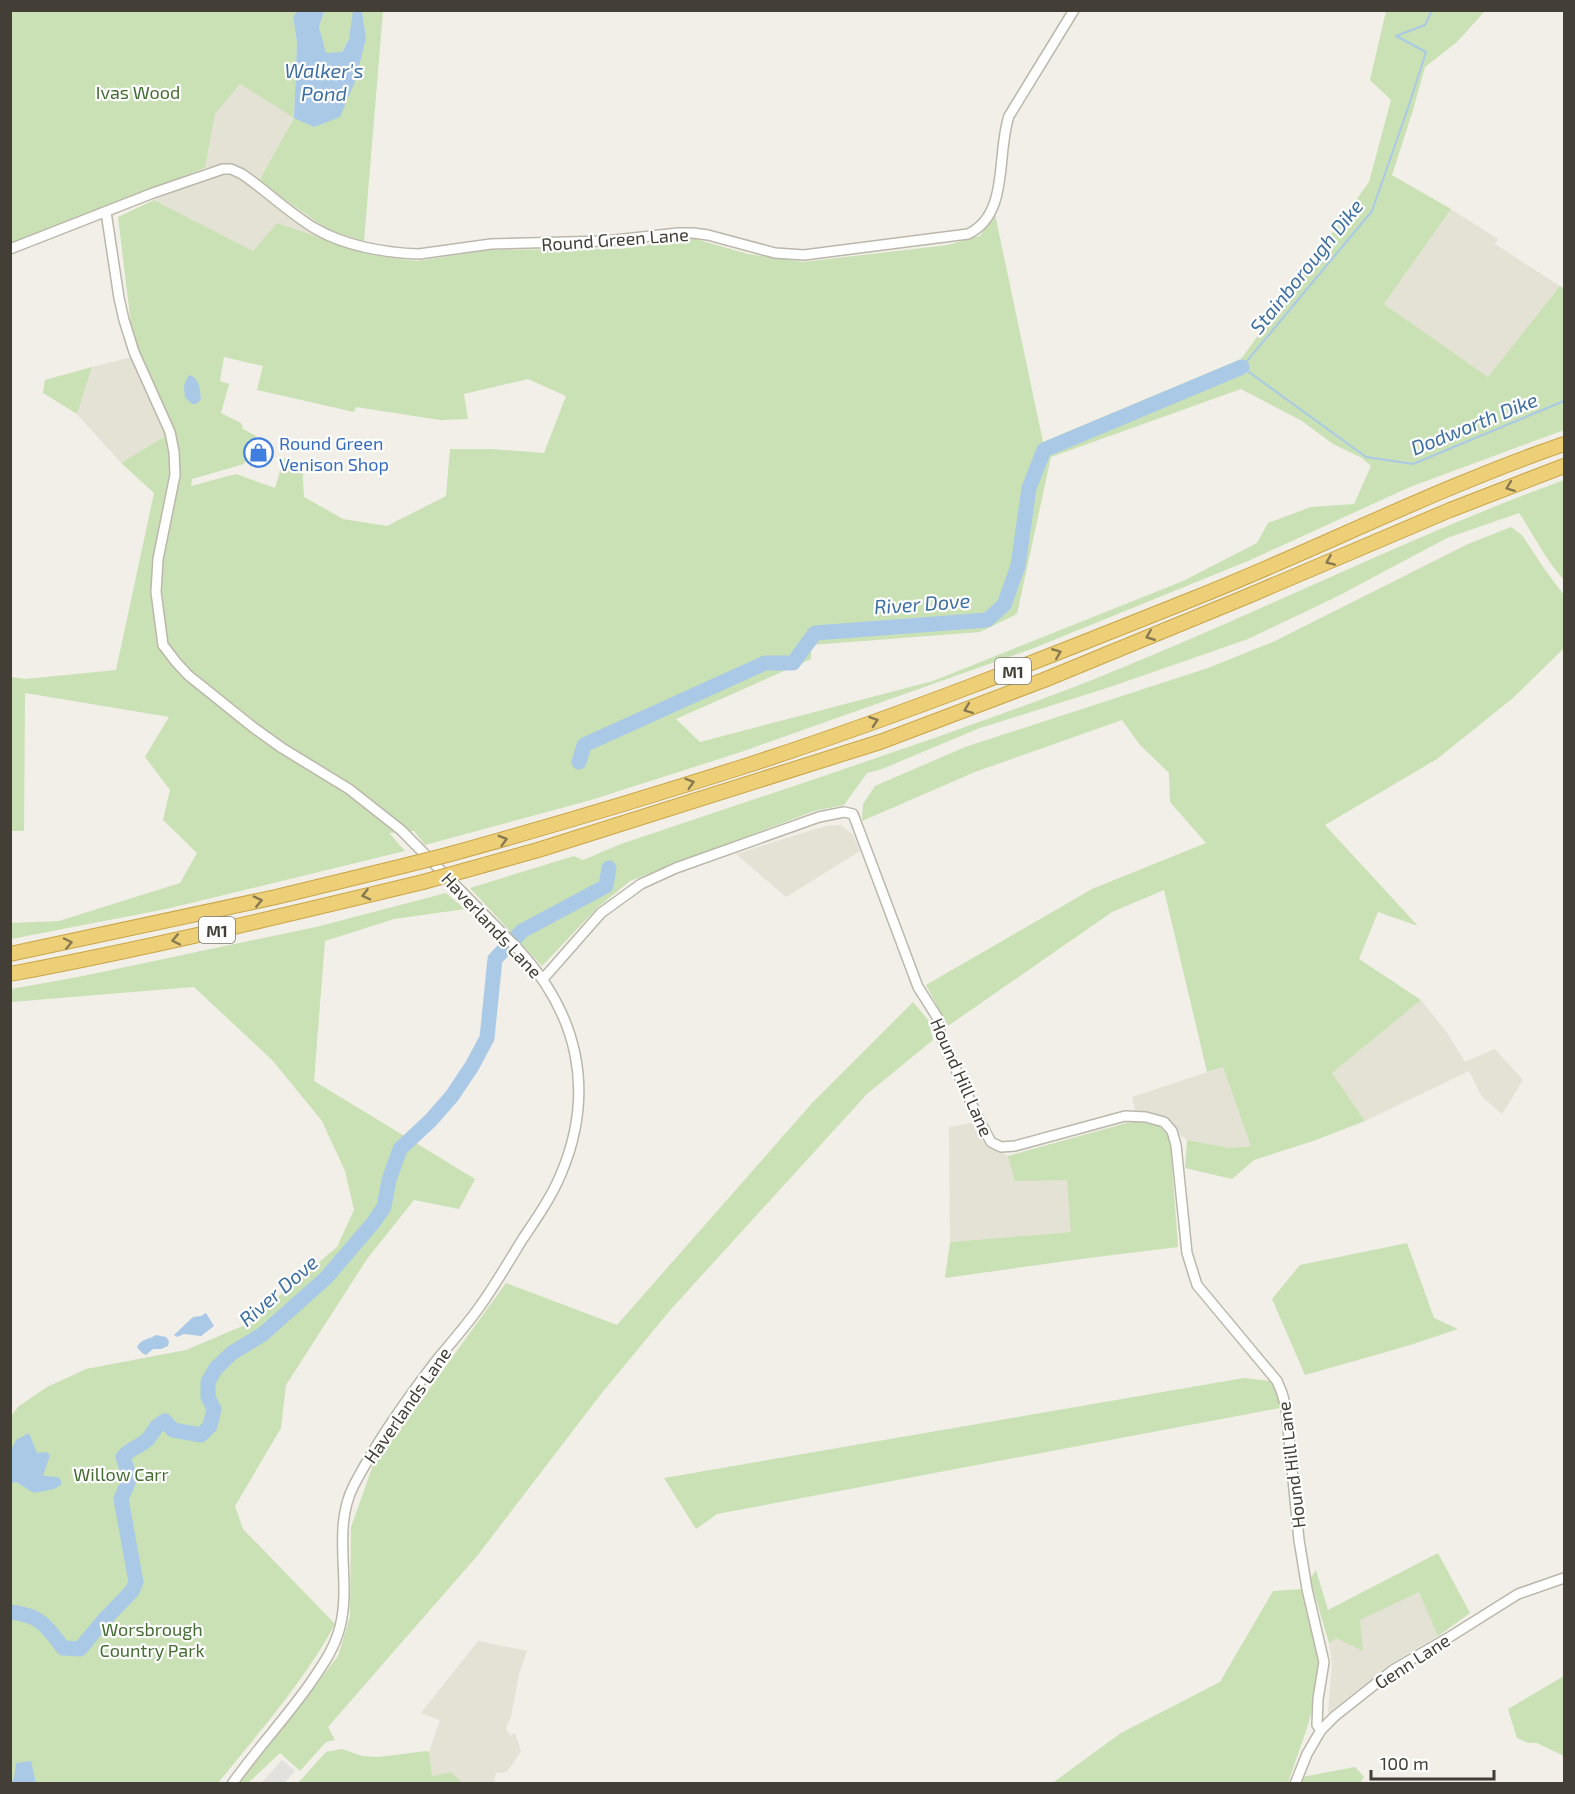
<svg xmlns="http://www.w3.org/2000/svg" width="1575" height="1794" viewBox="0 0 1575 1794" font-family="'Exo 2',sans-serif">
  <rect width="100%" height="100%" fill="#f1efe7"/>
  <g fill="#e4e1d5">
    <polygon points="240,84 294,118 259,181 246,171 230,164 205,168 215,114"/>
    <polygon points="227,174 247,183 325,240 277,223 253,251 154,200 208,178"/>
    <polygon points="1451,209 1498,239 1495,244 1560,286 1488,377 1384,304"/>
    <polygon points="132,357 156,406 164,437 121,463 77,414 92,367"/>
    <polygon points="841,825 853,835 860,851 786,897 736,854 825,826"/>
    <polygon points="1421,1000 1448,1034 1465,1062 1495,1049 1523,1080 1502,1114 1482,1097 1469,1071 1365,1121 1332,1073"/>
    <polygon points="1223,1067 1252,1146 1230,1148 1187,1140 1178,1133 1168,1120 1135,1110 1132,1097"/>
    <polygon points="1134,1121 1159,1126 1178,1247 1071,1232 950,1242 949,1127 972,1123 986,1146 1008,1156"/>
    <polygon points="1420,1591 1438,1636 1390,1664 1328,1713 1332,1664 1329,1643 1360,1620"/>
    <polygon points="478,1641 527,1651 519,1674 511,1717 506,1728 510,1736 515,1733 521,1751 507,1772 496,1773 494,1783 463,1783 451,1772 432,1776 429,1752 440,1720 421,1713"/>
  </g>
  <g fill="#c9e1b4" fill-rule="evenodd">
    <polygon points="330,10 354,11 349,39 341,53 325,54 319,27 324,12"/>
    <polygon points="11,11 298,11 293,17 297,42 294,118 366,38 362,11 383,11 364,241 328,230 259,181 294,118 240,84 215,114 205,168 11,243"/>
    <path d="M1386 11H1485L1457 42 1425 67 1413 110 1392 175 1451 209 1384 304 1488 377 1560 286 1564 289V430L1410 487 1248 561 1034 648 741 752 591 800 425 845 414 831 389 833 405 851 166 909 11 939 10 923 59 921 180 883 197 853 163 820 170 790 145 757 169 717 25 693 24 831H11V677L25 679 116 670 154 493 121 463 164 437 156 406 132 357 131 324 118 217 154 200 253 251 277 223 371 255 417 261 489 250 621 249 692 238 748 254 803 262 948 245 980 236 995 214 1043 442 1241 359 1369 182 1391 100 1370 80ZM224 357 263 366 257 390 354 412 356 407 440 420 468 419 464 394 528 379 566 396 544 453 492 449H450L446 496 387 526 343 519 304 497 302 461 284 458 275 488 236 474 191 486 192 479 244 464 256 436 243 429 241 423 221 413 229 384 220 381ZM1241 389 1302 421 1333 444 1362 458 1371 466 1354 504 1311 507 1268 523 1257 543 1183 581 933 681 700 742 676 719 811 659V645L980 632 1017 614 1051 457Z"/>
    <polygon points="92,367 77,414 43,393 45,380"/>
    <path d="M1564 480V580C1546 561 1534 535 1519 513L1447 538 1338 596 1248 639 1110 687 980 728 882 769 867 773 844 805 814 811 630 881 597 908 542 966 470 888 574 856 583 860 621 844C775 792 930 742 1082 684 1245 620 1400 540 1564 480Z"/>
    <polygon points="1511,527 1522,535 1545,570 1564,595 1564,648 1513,698 1437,759 1325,825 1418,926 1378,912 1359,959 1421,1000 1332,1073 1365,1121 1313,1141 1254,1160 1232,1179 1185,1168 1187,1140 1230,1148 1251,1146 1223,1067 1207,1072 1164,890 1112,912 948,1026 926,985 1092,889 1206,843 1170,802 1169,773 1140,745 1122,720 975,772 862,821 863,804 875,786 965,747 1208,668 1275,641 1468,544"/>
    <path d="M446 893 465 909 394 919 325 941 314 1081 475 1179 459 1209 414 1200 367 1259 286 1385 281 1428 235 1506 243 1529 335 1624C304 1682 258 1733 218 1783H11L10 1417 19 1406 47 1387 86 1369 186 1350 245 1325 337 1247 354 1210 345 1171 322 1121 273 1061 194 987 11 1002V989L78 977 316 927Z"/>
    <polygon points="913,1002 928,1020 933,1040 867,1094 672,1308 601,1394 477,1556 328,1727 335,1740 326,1742 300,1771 280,1753 248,1783 241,1783 240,1782 338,1656 350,1617 351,1527 372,1468 506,1283 617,1325 813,1102"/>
    <polygon points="1134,1121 1159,1126 1170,1137 1178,1247 1088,1258 945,1278 950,1242 1071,1232 1067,1180 1015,1181 1008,1156"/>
    <polygon points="1407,1243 1434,1318 1458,1329 1407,1346 1305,1375 1272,1299 1300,1265"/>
    <polygon points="1244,1378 1271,1381 1279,1395 1280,1408 717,1514 696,1529 664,1478"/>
    <polygon points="1438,1553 1470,1613 1438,1636 1419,1592 1360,1620 1363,1651 1336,1638 1329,1643 1310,1579 1316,1570 1328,1610"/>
    <polygon points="1303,1589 1320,1661 1316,1695 1307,1728 1288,1783 1051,1784 1121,1733 1220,1682 1273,1591"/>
    <polygon points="1564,1676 1564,1756 1537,1743 1528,1743 1517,1738 1508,1709"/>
    <polygon points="342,1749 362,1756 378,1757 426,1751 429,1752 432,1776 451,1772 463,1783 298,1783 326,1752"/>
    <polygon points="1355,1767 1364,1777 1360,1783 1300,1784 1302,1777"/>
  </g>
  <polygon fill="#e3e1de" points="282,1760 295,1771 284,1783 261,1783"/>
  <g fill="#aac9e7">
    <polygon points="298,10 330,11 324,12 319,27 326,53 342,52 349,39 353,11 362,11 366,38 356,79 340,117 314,127 294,118 297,42 293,17"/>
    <path d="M189 375C200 378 200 390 201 400L196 404H192L185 397 184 385Z"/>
    <polygon points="206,1313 214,1326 201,1336 184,1334 177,1337 174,1335 193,1317 201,1316"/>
    <path d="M156 1335 166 1337 169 1341 168 1346 161 1349H153L146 1355 142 1353 137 1347C142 1338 149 1340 156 1335Z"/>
    <polygon points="29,1433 37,1453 46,1452 50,1455 43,1476 58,1477 61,1481 61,1485 54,1489 34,1493 16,1482 11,1483 11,1450 16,1440"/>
    <polygon points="31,1761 36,1783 11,1783 14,1778 16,1763"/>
  </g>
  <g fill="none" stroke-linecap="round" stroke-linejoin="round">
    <polyline stroke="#aac9e7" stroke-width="2" points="1432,10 1425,25 1396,36 1426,52 1409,105 1372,211 1242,367 1366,457 1413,464 1564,401"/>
    <g stroke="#aac9e7" stroke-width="15">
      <polyline points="579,762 584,745 765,663 793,663 815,633 987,620 1004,605 1018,566 1029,488 1044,450 1242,367"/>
      <path d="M10 1612C40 1615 47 1626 63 1648L80 1649 103 1621 132 1591 136 1582 121 1499 130 1478 123 1457C130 1448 140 1447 148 1439 156 1430 153 1427 165 1421L173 1430 201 1435 210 1426 214 1409 208 1397V1382L216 1368 232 1353 263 1334 326 1278 373 1223 384 1207 389 1180 400 1149 431 1120 452 1096 472 1066 487 1038 495 959 522 931 606 886 609 868"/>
    </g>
    <defs>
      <g id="minor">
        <path d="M106 212 119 298 124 320 134 352 170 432 174 452 175 475 158 559 156 592 163 645 176 662 188 675 254 728 282 748 349 789 401 830 518 949C578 1014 596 1091 561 1174 551 1198 536 1219 522 1240 508 1263 494 1287 478 1309 465 1327 450 1344 436 1361 406 1400 377 1441 354 1485 331 1529 352 1581 340 1627 334 1650 322 1666 309 1685 285 1719 256 1750 232 1784"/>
        <path d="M10 249 153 193 223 169H231L242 174C267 191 290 214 316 229 345 246 386 253 419 254L491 244 606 241 678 233H693L708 235 775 253 804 255 968 234C1010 214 996 154 1009 116L1074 10"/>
        <polyline points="543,979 601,913 641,884 676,868 819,817 844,812 853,814 918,987 937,1017 941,1037 979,1120 991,1142 1001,1147 1015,1146 1125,1116 1146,1117 1164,1122 1172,1131 1176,1145 1187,1253 1197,1285 1277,1381 1282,1393 1286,1408 1299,1540 1307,1589 1324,1662 1318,1699 1317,1725 1321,1730"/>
        <polyline points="1295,1784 1307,1754 1321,1730 1335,1716 1393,1670 1448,1638 1518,1594 1564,1578"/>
      </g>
      <g id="highway">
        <path d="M447 855C545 828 642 799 739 768 895 718 1048 657 1200 596 1322 547 1439 487 1564 444"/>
        <polyline points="470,869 538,850 880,742 1044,680 1248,596 1450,510 1564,466"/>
        <polyline points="10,954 276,897 403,866"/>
        <path d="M10 974C149 948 286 915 423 882"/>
      </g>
    </defs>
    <use href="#minor" stroke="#bbb7aa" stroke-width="12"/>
    <use href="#highway" stroke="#caa548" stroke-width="16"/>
    <use href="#minor" stroke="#fff" stroke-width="9"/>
    <use href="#highway" stroke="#eccf77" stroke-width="14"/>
    <defs>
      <g id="highway-bridge">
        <polyline points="403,866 447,855"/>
        <polyline points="423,882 470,869"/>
      </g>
    </defs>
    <use href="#highway-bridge" stroke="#caa548" stroke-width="16" stroke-linecap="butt"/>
    <use href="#highway-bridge" stroke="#eccf77" stroke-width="14"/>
  </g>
  <defs><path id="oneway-chevron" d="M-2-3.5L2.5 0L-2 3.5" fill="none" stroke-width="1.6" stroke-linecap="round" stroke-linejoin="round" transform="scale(1.5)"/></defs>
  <g stroke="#877951">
    <use href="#oneway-chevron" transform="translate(1510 487) rotate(159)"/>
    <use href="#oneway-chevron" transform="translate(1330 561) rotate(157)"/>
    <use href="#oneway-chevron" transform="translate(1150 636) rotate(158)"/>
    <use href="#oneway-chevron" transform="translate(1057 653) rotate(-22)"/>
    <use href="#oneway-chevron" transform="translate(968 709) rotate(159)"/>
    <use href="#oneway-chevron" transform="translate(874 721) rotate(-19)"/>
    <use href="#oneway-chevron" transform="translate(690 783) rotate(-17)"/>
    <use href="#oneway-chevron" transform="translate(503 840) rotate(-16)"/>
    <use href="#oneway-chevron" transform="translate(366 895) rotate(166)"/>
    <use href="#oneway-chevron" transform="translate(258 901) rotate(-13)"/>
    <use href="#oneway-chevron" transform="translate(176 940) rotate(168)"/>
    <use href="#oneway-chevron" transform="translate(68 943) rotate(-12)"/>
  </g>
  <defs>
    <symbol id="shop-ring" viewBox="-11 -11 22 22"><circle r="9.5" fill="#fff" stroke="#3f7fe0" stroke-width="1.5"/><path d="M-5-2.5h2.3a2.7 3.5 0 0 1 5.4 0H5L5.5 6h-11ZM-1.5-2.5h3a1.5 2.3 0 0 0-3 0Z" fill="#3f7fe0"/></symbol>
  </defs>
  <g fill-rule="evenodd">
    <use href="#shop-ring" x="242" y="436" width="33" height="33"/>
  </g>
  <g text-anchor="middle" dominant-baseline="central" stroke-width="4.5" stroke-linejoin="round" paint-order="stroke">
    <g fill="#fff" stroke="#7b7973" stroke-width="1.5">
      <rect x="995" y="658" width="36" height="26" rx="4.5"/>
      <rect x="199" y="917" width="36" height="26" rx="4.5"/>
    </g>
    <g font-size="16" font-weight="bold" fill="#433f37">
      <text x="1013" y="671">M1</text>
      <text x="217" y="930">M1</text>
    </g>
    <g font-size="18" fill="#436d31" stroke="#fff">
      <text x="138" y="92">Ivas Wood</text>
      <text x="121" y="1474">Willow Carr</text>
      <text x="152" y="1629">Worsbrough<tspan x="152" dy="21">Country Park</tspan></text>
    </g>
    <g font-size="18" fill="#433f37" stroke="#fff">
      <text transform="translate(615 239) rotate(-4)">Round Green Lane</text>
      <text transform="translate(492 925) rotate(47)">Haverlands Lane</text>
      <text transform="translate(962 1077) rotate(66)">Hound Hill Lane</text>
      <text transform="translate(407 1405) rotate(-55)">Haverlands Lane</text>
      <text transform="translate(1291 1465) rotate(-97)">Hound Hill Lane</text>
      <text transform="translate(1412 1661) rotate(-33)">Genn Lane</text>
    </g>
    <g font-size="18" fill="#366cbe" stroke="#fff" text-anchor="start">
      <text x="279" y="443">Round Green<tspan x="279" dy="21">Venison Shop</tspan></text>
    </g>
    <g font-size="20" font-style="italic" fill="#3d6fa2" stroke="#fff">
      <text x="324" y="70">Walker's<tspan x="324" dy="23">Pond</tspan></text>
      <text transform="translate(1306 266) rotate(-51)">Stainborough Dike</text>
      <text transform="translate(1474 423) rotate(-22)">Dodworth Dike</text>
      <text transform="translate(922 603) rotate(-4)">River Dove</text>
      <text transform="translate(278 1290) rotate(-41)">River Dove</text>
    </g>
  </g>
  <rect width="1575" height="1794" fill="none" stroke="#433f37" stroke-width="24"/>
  <path d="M1371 1770v9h123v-9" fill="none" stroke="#433f37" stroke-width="3"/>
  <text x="1380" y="1770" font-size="18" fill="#433f37" stroke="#ffffff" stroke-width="4.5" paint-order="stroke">100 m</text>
</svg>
